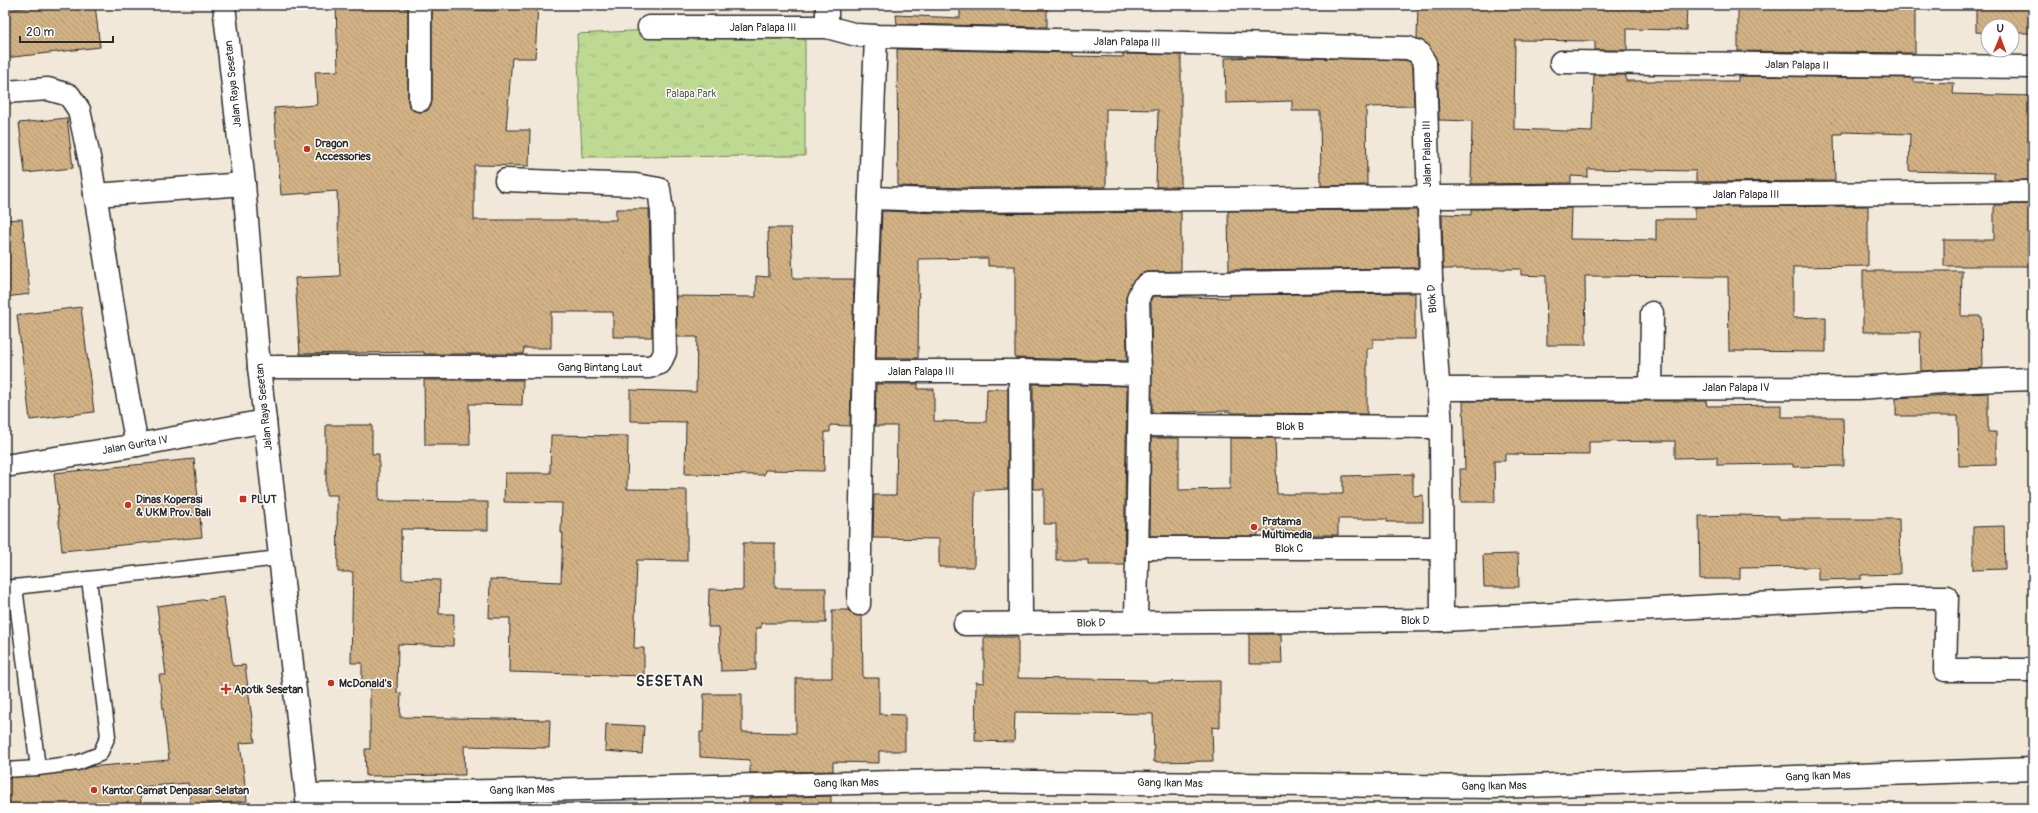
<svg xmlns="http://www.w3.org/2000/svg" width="2038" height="813" viewBox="0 0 2038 813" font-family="Pangolin,sans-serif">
  <defs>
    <pattern id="park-tufts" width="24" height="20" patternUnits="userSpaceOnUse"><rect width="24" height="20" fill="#beda92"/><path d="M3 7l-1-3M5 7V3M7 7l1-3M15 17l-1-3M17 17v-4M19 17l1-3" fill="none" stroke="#a3bb7e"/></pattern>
    <pattern id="building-back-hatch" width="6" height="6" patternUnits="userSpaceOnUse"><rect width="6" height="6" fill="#d2b185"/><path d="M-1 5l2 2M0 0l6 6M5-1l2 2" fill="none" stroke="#b49873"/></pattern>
  </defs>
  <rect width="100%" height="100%" fill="#f2e8da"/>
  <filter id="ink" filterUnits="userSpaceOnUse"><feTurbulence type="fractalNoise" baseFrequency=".025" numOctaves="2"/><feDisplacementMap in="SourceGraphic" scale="8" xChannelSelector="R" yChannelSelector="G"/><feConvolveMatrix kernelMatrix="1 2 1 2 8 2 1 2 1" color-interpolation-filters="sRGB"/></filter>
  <g filter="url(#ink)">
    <polygon fill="url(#park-tufts)" stroke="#74825e" points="805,29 805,156 582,157 577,34 649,30"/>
    <g fill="url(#building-back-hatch)" stroke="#2b2b2b">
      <polygon points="47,5 95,5 100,47 5,58 5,10"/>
      <polygon points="336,5 404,5 404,8 408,8 408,100 409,107 414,111 420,112 427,111 431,106 432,100 432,9 496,11 497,5 538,5 535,58 512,58 506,130 530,130 529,166 474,165 474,220 616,220 616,209 649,209 652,337 613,337 613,312 551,312 551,348 524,348 523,354 424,354 424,352 300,354 295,278 340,276 337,191 281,195 274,108 317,105 315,72 338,71"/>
      <polygon points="960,5 1047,5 1047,27 897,24 896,15 960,18"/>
      <polygon points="1418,5 1687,5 1686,30 1627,29 1627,50 1595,50 1595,41 1515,40 1514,129 1592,132 1594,75 1626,75 1626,81 1738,81 1738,76 1914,78 1914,82 1954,83 1953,94 2033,96 2033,180 1994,180 1994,173 1909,171 1910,134 1842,132 1842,134 1834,134 1835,181 1696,182 1696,171 1588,169 1588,177 1571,176 1571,183 1471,184 1472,121 1439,120 1437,62 1429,45 1417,38"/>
      <polygon points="1738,5 1915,5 1915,53 1738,51"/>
      <polygon points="1976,5 2033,5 2033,33 2012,33 2012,26 1988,26 1988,33 1976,32"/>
      <polygon points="897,49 1073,53 1073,56 1123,57 1123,54 1181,55 1181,187 1156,187 1158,110 1106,109 1106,187 969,188 898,186"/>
      <polygon points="1260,57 1405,60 1410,62 1413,67 1414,106 1366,107 1367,185 1321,186 1320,111 1292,111 1292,101 1226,103 1225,58"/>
      <polygon points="67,118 73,168 25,173 19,123"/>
      <polygon points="2033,204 2033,266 1944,266 1944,240 1994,240 1994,205"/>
      <polygon points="1868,206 1868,266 1793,267 1793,318 1826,317 1826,352 1729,351 1728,277 1585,276 1586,345 1547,345 1546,276 1521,275 1521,269 1443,269 1442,214 1471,215 1471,209 1571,208 1570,239 1656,240 1656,219 1695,219 1695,207"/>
      <polygon points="1417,210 1418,268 1229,270 1228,211"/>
      <polygon points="882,211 969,214 1181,212 1181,271 1147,272 1140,274 1131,284 1126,298 1127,361 1015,358 1015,266 988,266 988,258 919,259 918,358 876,358"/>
      <polygon points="22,219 30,294 5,297 5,220"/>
      <polygon points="768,228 791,228 793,279 854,279 850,426 830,425 830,432 825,432 824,471 765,470 764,475 685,474 686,422 630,421 630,390 696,392 697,337 677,337 676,296 756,297 756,276 769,277"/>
      <polygon points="1863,271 1962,271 1961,316 1981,316 1982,368 1921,371 1920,332 1863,332"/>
      <polygon points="1415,293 1415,339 1373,339 1373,348 1367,348 1367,414 1230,413 1230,411 1152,413 1151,300 1153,296 1229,298 1229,295"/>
      <polygon points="81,307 94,412 30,420 17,315"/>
      <polygon points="424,380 523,380 522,405 469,404 470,445 425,445"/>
      <polygon points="876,384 918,384 918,389 934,389 934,421 986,422 987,389 1008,389 1008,489 975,491 974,567 939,567 939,539 873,538 874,495 896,495 897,426 875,426"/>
      <polygon points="1033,384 1127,386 1124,565 1088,565 1088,560 1056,560 1056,524 1044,524 1044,489 1033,489"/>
      <polygon points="1988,393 1988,432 1996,432 1996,465 1959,466 1958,416 1896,416 1896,398"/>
      <polygon points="1463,401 1706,401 1707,406 1781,405 1781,417 1843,417 1844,466 1793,467 1793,464 1717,465 1717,457 1675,458 1675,441 1589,442 1589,455 1505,454 1505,461 1494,461 1495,502 1461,502 1460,469 1465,469"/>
      <polygon points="326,425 372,425 372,454 379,454 379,501 488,502 488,530 401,529 402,579 440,580 439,614 454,614 453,646 398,644 397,693 401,693 400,717 550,720 549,748 464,746 465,775 366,776 365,749 370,749 370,688 362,688 362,663 351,663 353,572 338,572 337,495 326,495"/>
      <polygon points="551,435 628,436 627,489 687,490 687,561 637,560 634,648 644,648 644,676 509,672 510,618 489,618 490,579 561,582 563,533 561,533 562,503 504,502 505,473 550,473"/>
      <polygon points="1151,438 1179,438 1179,490 1230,489 1230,438 1275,438 1277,494 1343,494 1343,476 1413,474 1413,496 1423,495 1423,522 1387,522 1387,519 1338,519 1338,535 1308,535 1308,531 1258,531 1258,536 1150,536"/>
      <polygon points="194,459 202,537 62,551 54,473"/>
      <polygon points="1739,515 1779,516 1779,519 1899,519 1900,574 1861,575 1861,579 1818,580 1818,567 1740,568 1740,579 1700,579 1699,516"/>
      <polygon points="2004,526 2005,569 1973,570 1973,527"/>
      <polygon points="743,543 775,543 775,588 826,588 826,623 761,623 761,628 756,628 756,670 721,671 719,627 708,627 709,589 743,590"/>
      <polygon points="1518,554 1519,587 1484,587 1483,555"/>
      <polygon points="224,597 233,666 245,665 255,742 240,743 247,801 191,806 188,783 140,787 141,804 100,808 5,808 5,778 78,771 89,767 169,760 159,675 166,675 157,606"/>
      <polygon points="832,610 848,610 853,615 862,616 863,678 879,678 879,714 905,715 905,751 879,751 879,763 833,762 833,771 750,773 750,760 700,757 700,732 703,732 704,694 742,694 742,732 796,733 796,678 832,678"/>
      <polygon points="1249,634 1281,634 1282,664 1249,664"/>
      <polygon points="984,637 1018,637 1018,678 1147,680 1147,682 1220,681 1220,728 1212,727 1213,761 1154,762 1153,714 1015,712 1014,742 975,741 976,682 984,683"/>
      <polygon points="606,724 644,726 642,754 605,751"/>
      <polygon points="831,796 831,808 749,808 749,798"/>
    </g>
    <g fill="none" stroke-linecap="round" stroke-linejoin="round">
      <defs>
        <g id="service">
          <polyline points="15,587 38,768"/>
          <polyline points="5,588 280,558"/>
          <polyline points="5,770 38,768 77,763 100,754 108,736 89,579"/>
        </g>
        <g id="minor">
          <polyline points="649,27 827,27 857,35 876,36 1408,48 1418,52 1425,63 1431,280 1441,427 1442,620"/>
          <polyline points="827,27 827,5"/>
          <polyline points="1561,62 2033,67"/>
          <polyline points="5,92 48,89 69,95 79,110 90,162 125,381 137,445"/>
          <polyline points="420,100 420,5"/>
          <polyline points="95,195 244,184"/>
          <polyline points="870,198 969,201 2033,192"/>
          <polyline points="259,367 649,367 660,363 665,352 662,212 659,189 636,185 506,180"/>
          <polyline points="864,371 1020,371 1140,374"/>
          <polyline points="1020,371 1021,624"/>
          <polyline points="1651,387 1652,313"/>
          <polyline points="1438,389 1858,388 1942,382 2033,379"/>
          <polyline points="1140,425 1441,427"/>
          <polyline points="5,466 137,445 265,421"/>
          <polyline points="1137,548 1440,548"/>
          <polyline points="859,604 864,349 876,36"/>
          <polyline points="1136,622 1140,374 1138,298 1142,289 1148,284 1431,280"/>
          <polyline points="965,624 1442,620 1894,597 1947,597 1945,670 2033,670"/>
          <polyline points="307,795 945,781 1495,787 2033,769"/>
        </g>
        <polyline id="secondary" points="224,5 244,184 259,367 308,808"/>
      </defs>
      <use href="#service" stroke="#2b2b2b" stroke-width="17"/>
      <use href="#minor" stroke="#2b2b2b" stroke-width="25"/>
      <use href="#secondary" stroke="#2b2b2b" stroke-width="25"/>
      <use href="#service" stroke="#fff" stroke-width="14"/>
      <use href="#minor" stroke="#fff" stroke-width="22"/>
      <use href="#secondary" stroke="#fff" stroke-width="22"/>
    </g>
  </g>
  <g fill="#c8321e" stroke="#fff" stroke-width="1.5">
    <circle cx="307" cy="149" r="4"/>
    <rect x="239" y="495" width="8" height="8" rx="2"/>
    <circle cx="128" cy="505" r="4"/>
    <circle cx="1254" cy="527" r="4"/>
    <circle cx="331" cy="683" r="4"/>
    <path d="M224 683h4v4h4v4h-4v4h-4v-4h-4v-4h4z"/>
    <circle cx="94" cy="790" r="4"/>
  </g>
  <g text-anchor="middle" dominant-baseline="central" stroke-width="3" stroke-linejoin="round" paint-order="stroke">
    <g font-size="11" fill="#2b2b2b" stroke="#fff">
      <text x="763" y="27">Jalan Palapa III</text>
      <text transform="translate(1127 42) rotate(1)">Jalan Palapa III</text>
      <text transform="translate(1797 65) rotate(1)">Jalan Palapa II</text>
      <text transform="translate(233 84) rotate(-96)">Jalan Raya Sesetan</text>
      <text transform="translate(1427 154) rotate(-91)">Jalan Palapa III</text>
      <text x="1746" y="194">Jalan Palapa III</text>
      <text transform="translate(1432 299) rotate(-94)">Blok D</text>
      <text x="600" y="367">Gang Bintang Laut</text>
      <text x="921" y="371">Jalan Palapa III</text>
      <text x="1736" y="387">Jalan Palapa IV</text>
      <text transform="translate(264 407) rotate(-96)">Jalan Raya Sesetan</text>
      <text x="1290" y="426">Blok B</text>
      <text transform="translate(135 445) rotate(-10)">Jalan Gurita IV</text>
      <text x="1289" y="548">Blok C</text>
      <text x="1415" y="620">Blok D</text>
      <text transform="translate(1091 623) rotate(-1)">Blok D</text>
      <text transform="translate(1818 776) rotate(-2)">Gang Ikan Mas</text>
      <text transform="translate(846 783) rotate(-1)">Gang Ikan Mas</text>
      <text transform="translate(1170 783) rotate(1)">Gang Ikan Mas</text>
      <text transform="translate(1494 786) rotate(-1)">Gang Ikan Mas</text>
      <text transform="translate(522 790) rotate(-1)">Gang Ikan Mas</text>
    </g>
    <g font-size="11" fill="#57604a" stroke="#fff">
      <text x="691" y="93">Palapa Park</text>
    </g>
    <g font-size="11" font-weight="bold" fill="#2b2b2b" stroke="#fff" text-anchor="start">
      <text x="315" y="143">Dragon<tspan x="315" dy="13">Accessories</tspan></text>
      <text x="136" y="499">Dinas Koperasi<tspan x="136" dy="13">&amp; UKM Prov. Bali</tspan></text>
      <text x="251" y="499">PLUT</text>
      <text x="1262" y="521">Pratama<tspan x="1262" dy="13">Multimedia</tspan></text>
      <text x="339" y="683">McDonald's</text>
      <text x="234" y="689">Apotik Sesetan</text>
      <text x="102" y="790">Kantor Camat Denpasar Selatan</text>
    </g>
    <g font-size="15" font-weight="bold" letter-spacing="1" fill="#2b2b2b" stroke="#fff">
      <text x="670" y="681">SESETAN</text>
    </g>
  </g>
  <rect width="2038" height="813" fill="none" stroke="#fff" stroke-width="20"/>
  <rect x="10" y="10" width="2018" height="793" fill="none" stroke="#2b2b2b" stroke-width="1.5" filter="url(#ink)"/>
  <g transform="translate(2000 38) rotate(1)"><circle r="19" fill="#ffffff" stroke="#aaaaaa"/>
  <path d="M0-3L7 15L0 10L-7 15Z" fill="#c8321e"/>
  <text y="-6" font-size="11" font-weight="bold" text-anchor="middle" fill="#2b2b2b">U</text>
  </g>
  <path d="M20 36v6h93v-6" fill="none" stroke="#2b2b2b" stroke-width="2"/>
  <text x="26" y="36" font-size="12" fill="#2b2b2b" stroke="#ffffff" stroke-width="3" paint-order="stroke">20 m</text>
</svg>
